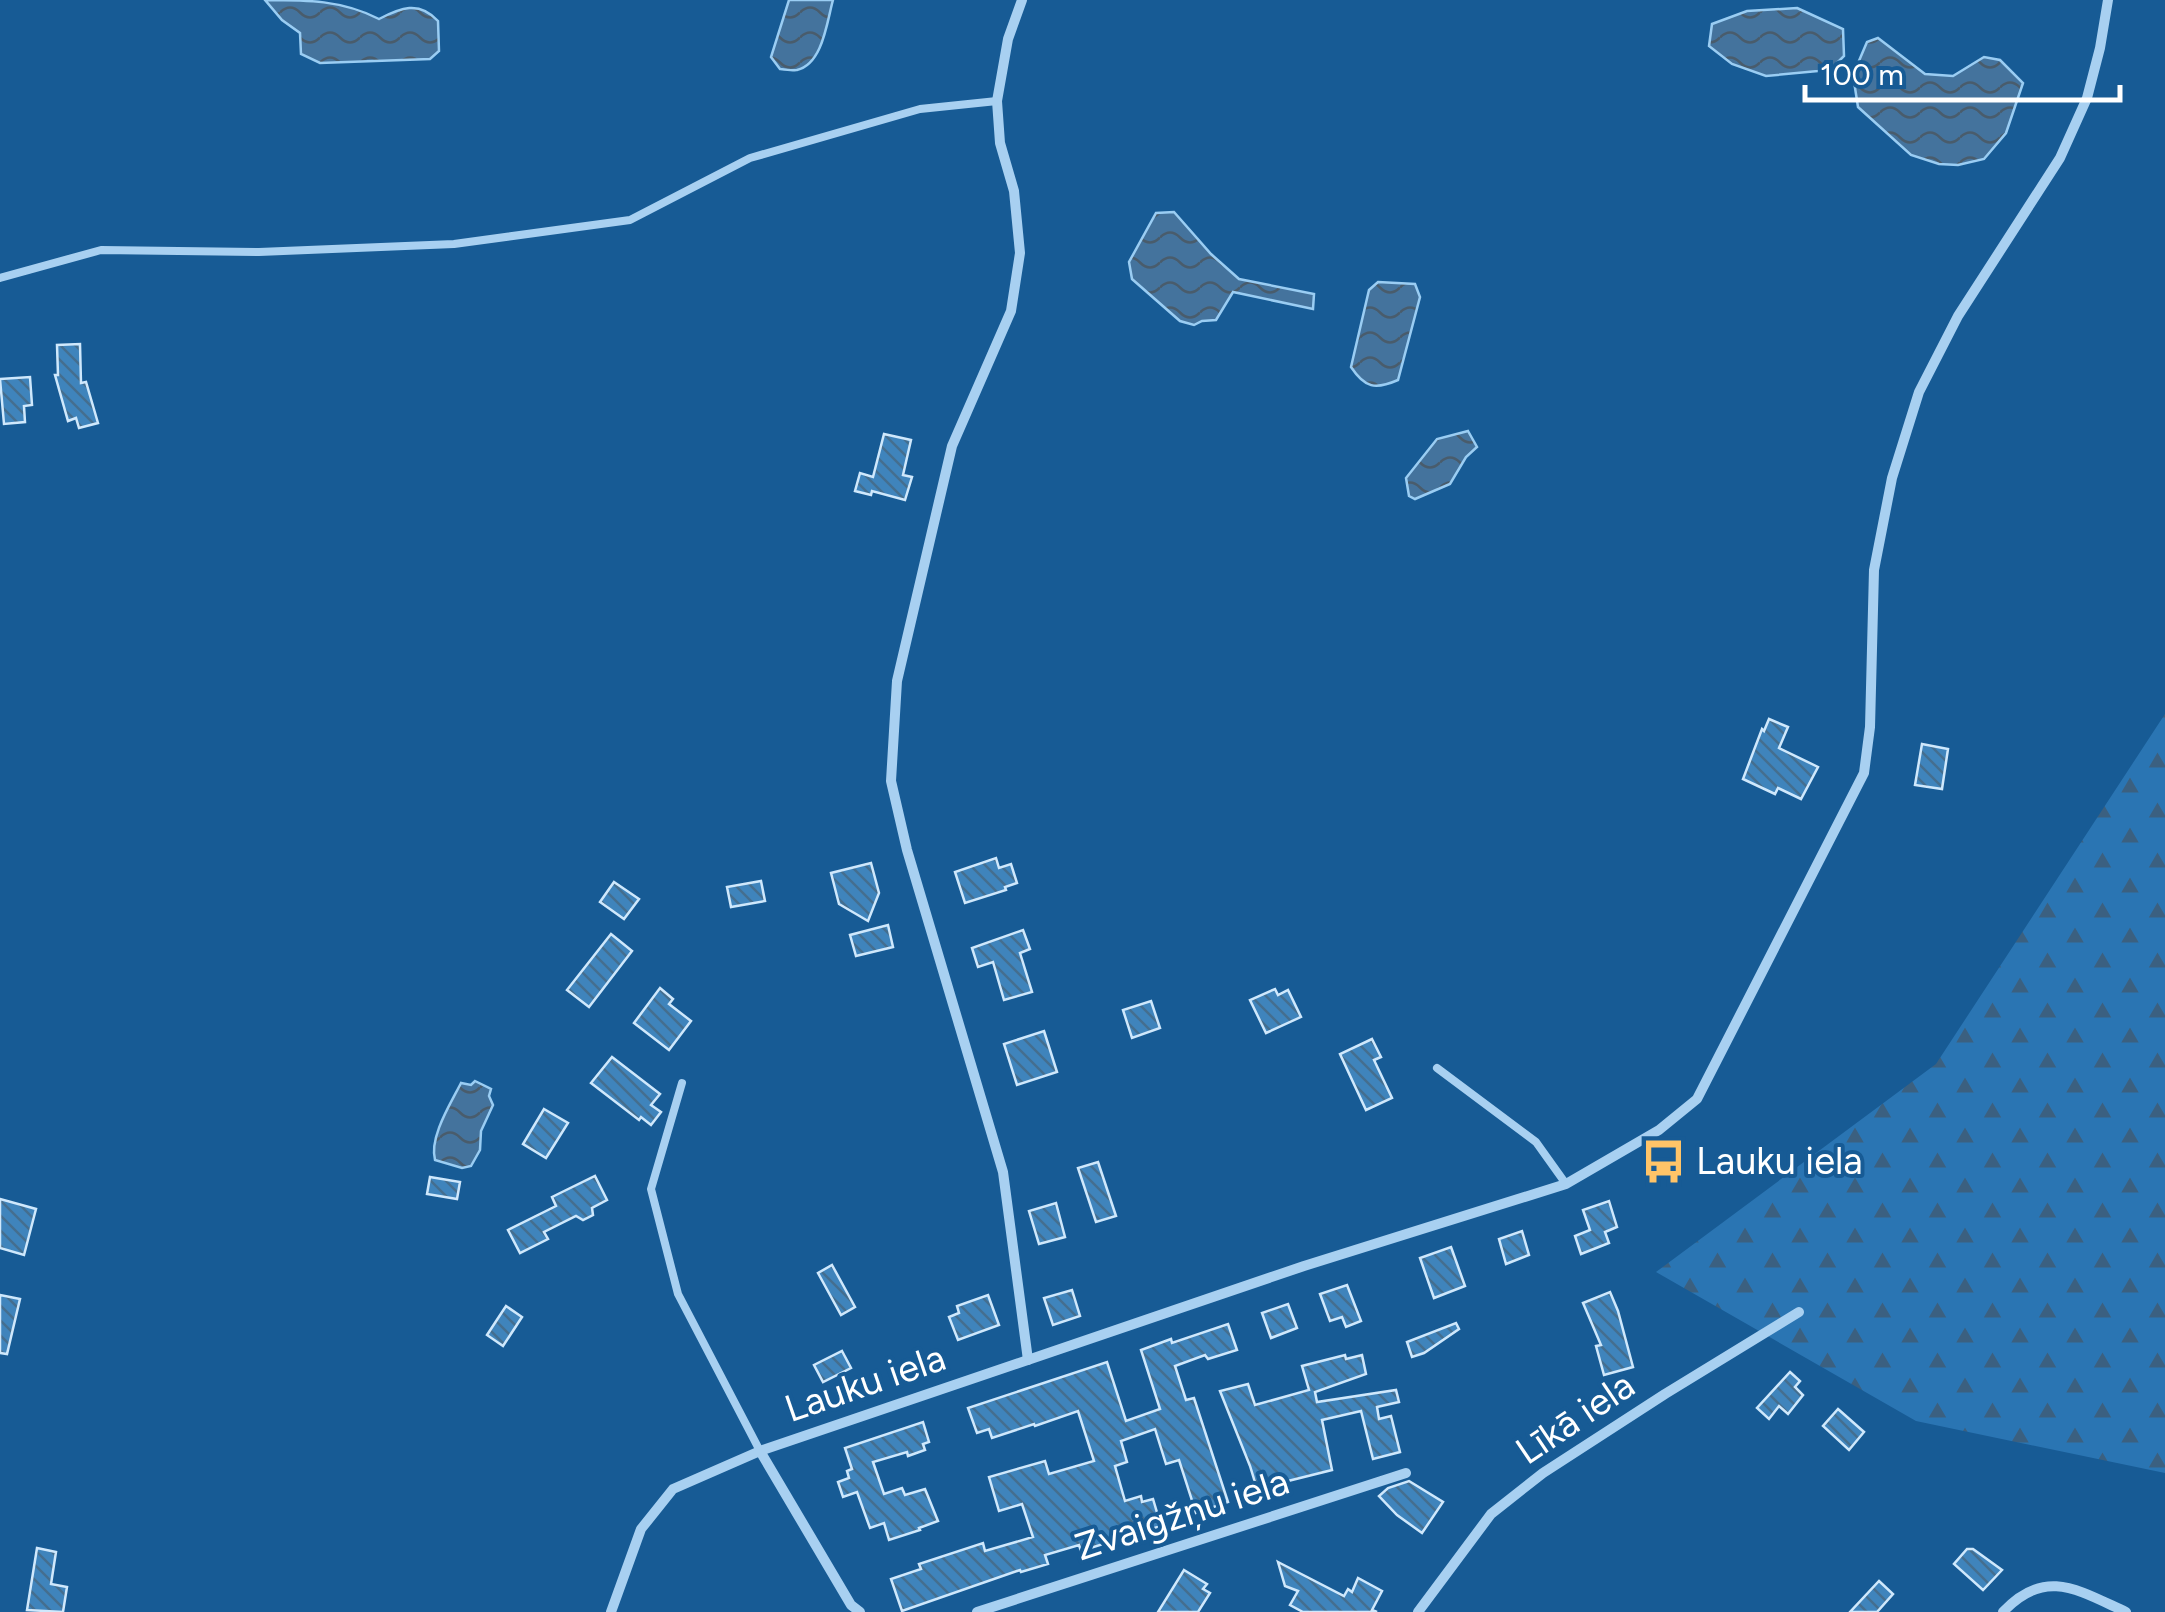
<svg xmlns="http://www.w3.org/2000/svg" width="2165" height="1612" viewBox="0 0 2165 1612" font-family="Figtree,sans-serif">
  <defs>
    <pattern id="forest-firs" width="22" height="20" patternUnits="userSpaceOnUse" patternTransform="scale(2.5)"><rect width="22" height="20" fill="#2a75b3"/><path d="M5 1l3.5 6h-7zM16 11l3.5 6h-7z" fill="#3b6080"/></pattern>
    <pattern id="water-waves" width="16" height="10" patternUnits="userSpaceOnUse" patternTransform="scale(2.5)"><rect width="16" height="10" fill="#44739d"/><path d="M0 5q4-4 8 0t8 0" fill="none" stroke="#495c6c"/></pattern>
    <pattern id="building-back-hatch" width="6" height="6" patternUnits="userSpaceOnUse" patternTransform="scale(2.5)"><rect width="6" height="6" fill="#3f84bc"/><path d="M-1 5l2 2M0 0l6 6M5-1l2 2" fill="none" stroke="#446e8f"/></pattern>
  </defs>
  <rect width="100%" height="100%" fill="#175b95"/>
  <polygon fill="url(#forest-firs)" points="2165,714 2165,1473 1916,1421 1656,1272 1936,1064"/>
  <g fill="url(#water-waves)" stroke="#9acdf3" stroke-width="2.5">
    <path d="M265 0C307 0 342 0 379 19 400 8 419 0 438 21L439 51 430 59 320 63 301 54 300 33 282 20Z"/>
    <path d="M789 0H833C827 21 823 64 797 70 795 71 782 69 780 69L771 57Z"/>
    <polygon points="1797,8 1843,29 1844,56 1832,68 1818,71 1766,76 1732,64 1709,46 1712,24 1747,11"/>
    <polygon points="1878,38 1925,74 1953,76 1984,57 2000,60 2023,83 2006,133 1984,159 1958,165 1939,164 1911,155 1858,107 1853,75 1867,42"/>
    <polygon points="1174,212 1211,254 1239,279 1314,294 1313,309 1233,292 1216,320 1202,321 1194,325 1180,321 1132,279 1129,262 1156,213"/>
    <path d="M1378 282 1415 284 1420 297 1398 380C1375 390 1365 388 1351 367L1369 290Z"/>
    <polygon points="1468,431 1477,447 1466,457 1450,484 1415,499 1409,496 1406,478 1437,439"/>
    <path d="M475 1081 491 1089 489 1096 493 1105 481 1131 480 1150 471 1166 462 1168 435 1160C429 1137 451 1103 461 1083L471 1085Z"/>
  </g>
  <g fill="url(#building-back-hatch)" stroke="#cfe8fc" stroke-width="2.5">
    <polygon points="80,344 81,383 86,382 98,423 79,428 76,418 68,421 55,375 58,375 57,345"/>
    <polygon points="30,377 32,405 24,406 25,422 4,424 0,379"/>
    <polygon points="884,434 911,440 903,475 912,477 905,500 872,491 871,495 855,491 860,473 873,477"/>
    <polygon points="1769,719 1788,727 1779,748 1818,767 1801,799 1778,788 1775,794 1743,779 1762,729 1764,731"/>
    <polygon points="1922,744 1948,749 1942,789 1915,785"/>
    <polygon points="996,858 999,868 1011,864 1017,883 1005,887 1006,890 965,903 955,872"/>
    <polygon points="871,863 879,893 868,921 839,904 831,873"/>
    <polygon points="761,881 765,901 731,907 727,887"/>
    <polygon points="614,882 639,899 624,919 600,902"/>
    <polygon points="888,925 893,947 856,956 850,935"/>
    <polygon points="1023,930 1030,949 1020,953 1032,992 1004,1000 993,962 978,967 972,948"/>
    <polygon points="611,934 632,951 589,1007 567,990"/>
    <polygon points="660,988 673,999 669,1004 691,1021 669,1050 634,1023"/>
    <polygon points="1275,989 1278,995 1288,990 1301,1017 1266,1033 1250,1000"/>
    <polygon points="1151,1001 1160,1028 1132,1038 1123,1010"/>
    <polygon points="1044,1031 1057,1072 1017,1085 1004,1044"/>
    <polygon points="1372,1039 1381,1057 1374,1060 1392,1098 1366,1110 1340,1054"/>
    <polygon points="612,1057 660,1094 651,1105 661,1112 651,1125 641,1117 639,1120 591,1083"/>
    <polygon points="544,1109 568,1123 546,1158 523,1144"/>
    <polygon points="1098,1162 1116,1216 1096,1222 1078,1168"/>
    <polygon points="595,1176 607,1200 592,1208 593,1215 583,1220 576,1216 544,1232 548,1239 520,1253 508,1230 556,1206 552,1197"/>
    <polygon points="430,1177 460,1182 457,1199 427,1194"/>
    <polygon points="0,1199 36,1209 24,1255 0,1248"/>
    <polygon points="1609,1201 1617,1227 1605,1232 1609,1243 1581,1254 1575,1236 1590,1230 1583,1210"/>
    <polygon points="1056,1203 1065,1237 1039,1244 1029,1211"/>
    <polygon points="1522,1231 1529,1255 1506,1264 1499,1239"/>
    <polygon points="1451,1247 1465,1286 1434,1298 1420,1258"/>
    <polygon points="832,1265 855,1307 841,1315 818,1273"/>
    <polygon points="1347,1285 1361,1321 1346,1327 1342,1317 1330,1321 1320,1294"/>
    <polygon points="1072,1290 1080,1316 1053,1325 1044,1298"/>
    <polygon points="1610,1292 1618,1311 1633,1367 1604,1375 1596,1346 1601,1345 1583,1303"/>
    <polygon points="0,1295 20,1299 7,1354 0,1353"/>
    <polygon points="988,1295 999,1325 958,1340 949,1317 959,1313 957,1306"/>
    <polygon points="1288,1304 1297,1328 1271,1338 1262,1313"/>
    <polygon points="506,1306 522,1317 503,1346 487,1335"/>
    <polygon points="1456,1323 1459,1329 1424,1353 1412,1357 1407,1342"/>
    <polygon points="1228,1324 1237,1350 1208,1359 1205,1355 1175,1366 1186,1400 1194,1398 1228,1502 1196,1513 1179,1460 1166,1464 1155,1429 1121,1441 1127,1462 1115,1466 1125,1501 1141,1496 1142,1502 1153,1499 1161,1526 1081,1551 1079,1545 1045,1555 1048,1564 1021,1572 1020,1570 902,1611 891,1579 921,1569 919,1564 983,1543 985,1551 1033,1537 1022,1504 999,1511 989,1477 1045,1461 1049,1474 1094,1461 1078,1411 1035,1426 1034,1424 992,1438 989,1429 977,1433 968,1408 1107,1362 1126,1421 1160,1409 1141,1350 1171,1339 1172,1343"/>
    <polygon points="842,1351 851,1368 823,1382 814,1365"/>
    <polygon points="1345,1355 1346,1359 1362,1355 1366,1374 1315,1392 1317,1402 1396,1390 1399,1402 1377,1407 1379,1419 1391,1416 1400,1452 1373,1459 1361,1411 1322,1420 1332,1470 1284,1482 1258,1492 1250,1466 1220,1391 1248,1384 1255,1405 1309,1390 1302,1366"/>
    <polygon points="1790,1372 1800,1381 1795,1387 1803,1395 1788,1414 1779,1406 1769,1419 1757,1408"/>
    <polygon points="1838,1409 1864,1432 1849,1450 1823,1426"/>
    <polygon points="923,1422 929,1442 923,1444 925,1450 908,1456 907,1452 873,1462 884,1494 902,1488 905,1495 925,1489 938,1521 919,1528 920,1530 889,1540 884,1523 870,1528 857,1492 843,1497 838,1482 849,1478 847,1471 852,1469 845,1448"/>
    <polygon points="1409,1481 1443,1502 1422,1533 1397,1515 1379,1496 1388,1488"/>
    <polygon points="37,1548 56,1552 51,1584 67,1587 63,1612 27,1610"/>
    <polygon points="1967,1549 1973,1549 2002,1570 1983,1590 1954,1564"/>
    <polygon points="1278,1562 1344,1596 1348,1589 1352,1592 1358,1578 1382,1591 1372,1610 1377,1612 1303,1612 1290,1605 1298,1591 1285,1586"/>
    <polygon points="1184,1570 1207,1584 1203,1589 1210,1593 1198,1612 1158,1612"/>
    <polygon points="1879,1581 1893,1594 1877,1612 1850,1612"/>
  </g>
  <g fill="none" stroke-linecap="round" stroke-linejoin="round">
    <g stroke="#a8d0f1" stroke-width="8">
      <polyline points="0,278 101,250 259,252 454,244 630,220 750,158 920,109 997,101"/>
      <polyline points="1437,1068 1536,1142 1566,1184"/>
      <polyline points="682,1083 651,1189 678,1294 760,1451"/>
    </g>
    <g stroke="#a8d0f1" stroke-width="10">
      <polyline points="1022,0 1008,39 997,101 1000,143 1014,191 1020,253 1011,311 952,446 897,681 891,781 907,850 1003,1172 1028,1360"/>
      <polyline points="760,1451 851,1605 860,1612"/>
      <polyline points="611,1612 641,1529 673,1489 760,1451 1304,1266 1566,1184 1659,1130 1697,1099 1864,773 1870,727 1874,570 1892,478 1919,392 1958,316 2060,158 2087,98 2100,48 2108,0"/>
      <polyline points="977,1612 1406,1473"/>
      <polyline points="1418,1612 1491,1514 1543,1473 1665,1394 1799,1312"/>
      <path d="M2003 1612C2045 1567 2078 1590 2126 1612"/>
    </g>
  </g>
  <defs>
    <symbol id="bus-bare" viewBox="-9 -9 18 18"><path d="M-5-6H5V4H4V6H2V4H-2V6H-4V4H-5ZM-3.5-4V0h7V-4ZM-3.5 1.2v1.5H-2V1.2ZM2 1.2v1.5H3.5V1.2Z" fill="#ffc468" stroke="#175b95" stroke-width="2.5" paint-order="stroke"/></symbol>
  </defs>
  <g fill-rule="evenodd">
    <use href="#bus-bare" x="1632" y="1130" width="63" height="63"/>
  </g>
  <g text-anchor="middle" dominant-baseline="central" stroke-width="8" stroke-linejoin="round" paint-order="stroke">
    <g font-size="38" fill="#fff" stroke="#175b95" text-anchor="start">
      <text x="1696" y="1161">Lauku iela</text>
    </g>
    <g font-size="38" fill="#fff" stroke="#175b95">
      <text transform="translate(865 1383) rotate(-19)">Lauku iela</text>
      <text transform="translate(1575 1418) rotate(-34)">Līkā iela</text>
      <text transform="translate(1182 1514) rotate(-18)">Zvaigžņu iela</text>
    </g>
  </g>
  <path d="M1805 85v15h315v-15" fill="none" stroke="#ffffff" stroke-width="5"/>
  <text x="1820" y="85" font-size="30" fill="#ffffff" stroke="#175b95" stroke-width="8" paint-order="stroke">100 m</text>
</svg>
